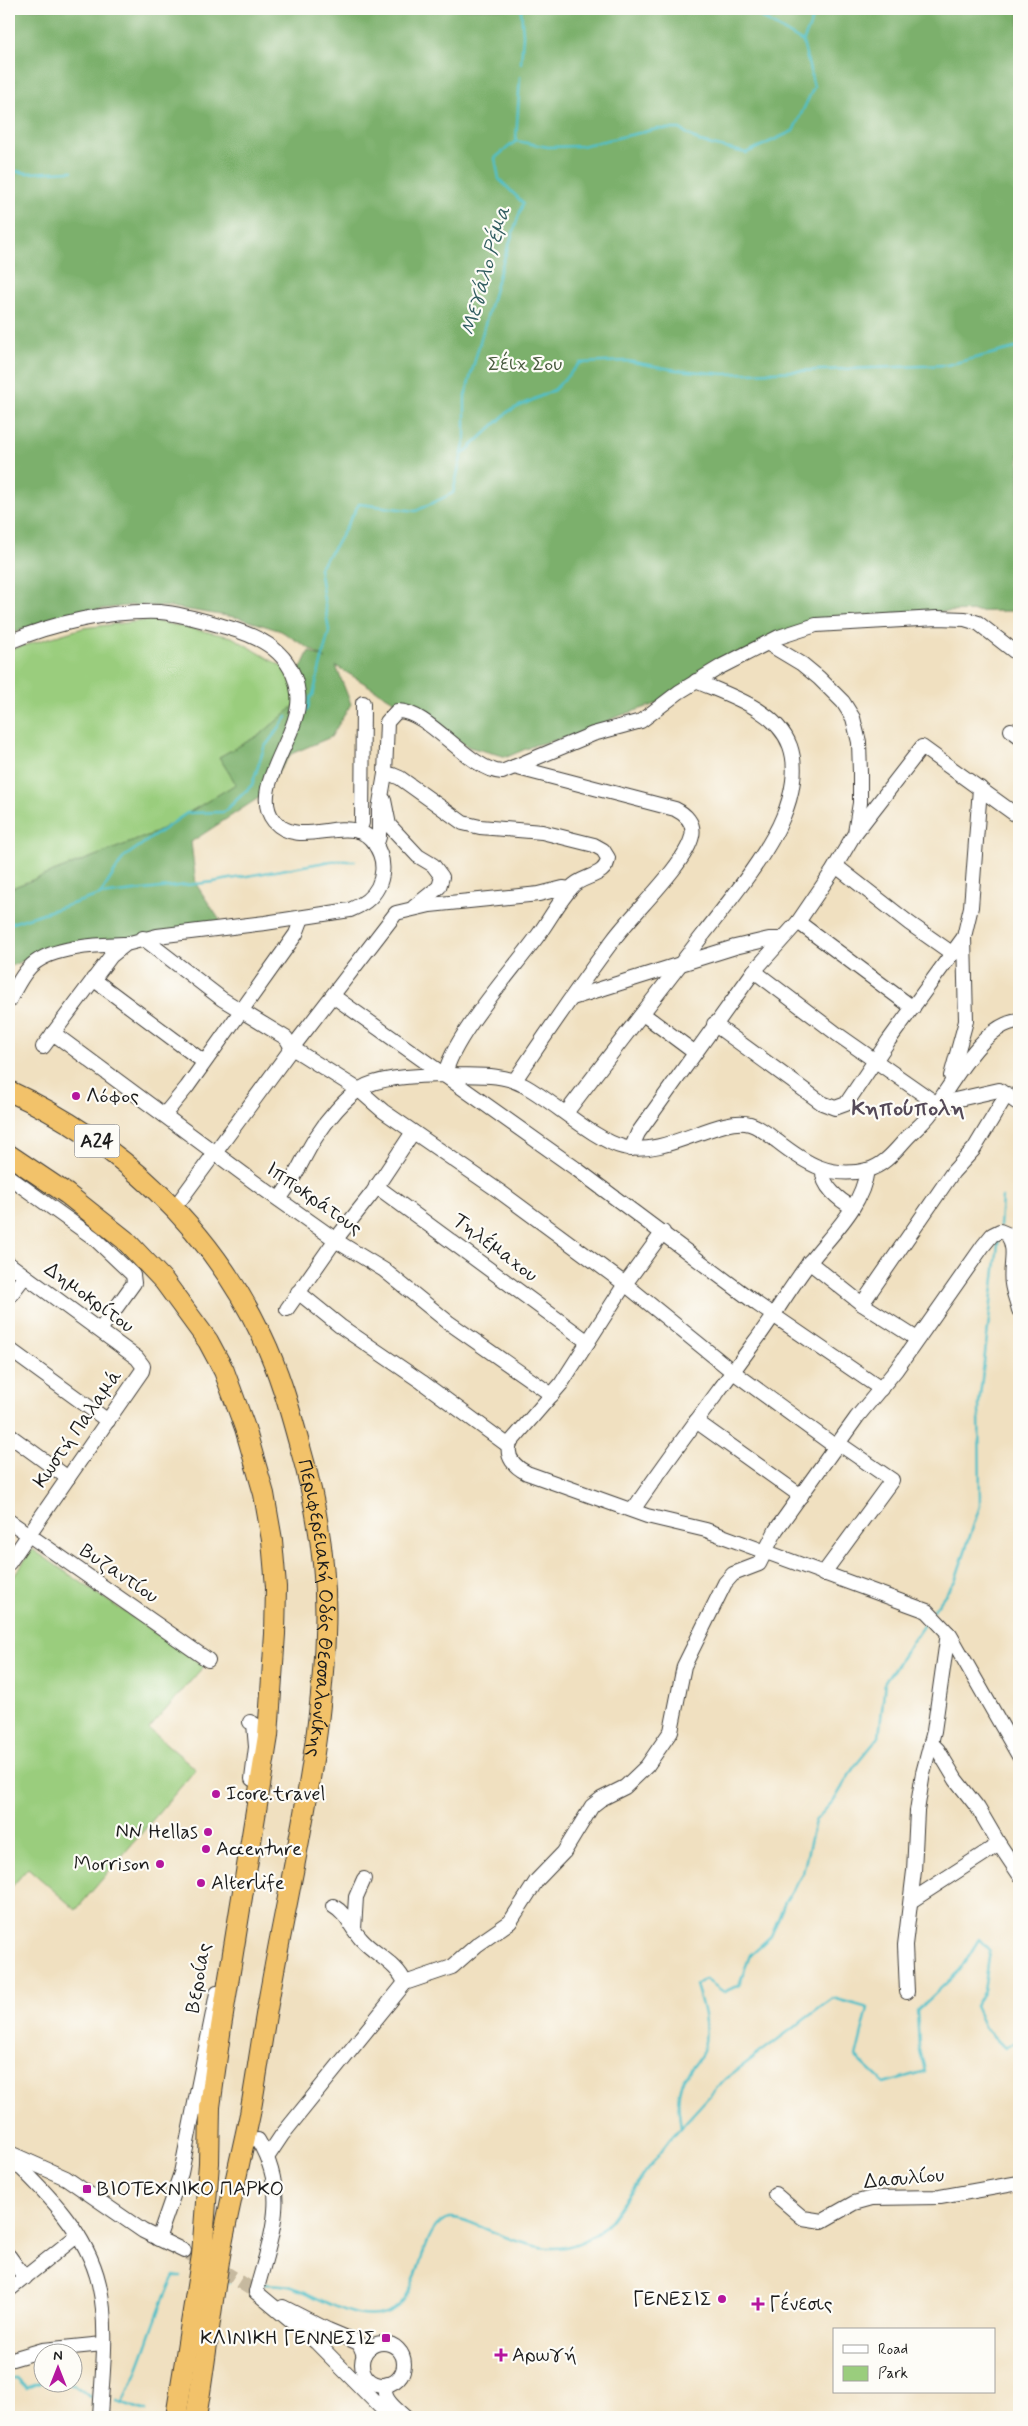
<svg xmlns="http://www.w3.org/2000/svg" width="1028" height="2426" viewBox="0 0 1028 2426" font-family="Mynerve,sans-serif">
  <rect width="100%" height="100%" fill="#fdfcf7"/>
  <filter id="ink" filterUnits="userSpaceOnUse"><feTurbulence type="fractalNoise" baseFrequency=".02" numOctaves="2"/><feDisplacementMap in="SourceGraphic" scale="10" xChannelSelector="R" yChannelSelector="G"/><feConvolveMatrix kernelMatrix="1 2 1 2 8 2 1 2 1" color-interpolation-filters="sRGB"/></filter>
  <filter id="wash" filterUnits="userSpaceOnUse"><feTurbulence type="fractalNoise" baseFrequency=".0096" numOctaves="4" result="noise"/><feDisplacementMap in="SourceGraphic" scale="20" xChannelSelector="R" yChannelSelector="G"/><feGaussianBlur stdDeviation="1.12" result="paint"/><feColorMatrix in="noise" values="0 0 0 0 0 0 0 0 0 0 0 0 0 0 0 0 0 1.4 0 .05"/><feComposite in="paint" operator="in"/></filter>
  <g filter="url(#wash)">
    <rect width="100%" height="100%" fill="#f0e0c0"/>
    <g fill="#9acd7d" stroke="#5b744c">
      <polygon points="150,620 232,637 293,673 299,702 261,734 219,757 236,784 155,833 9,889 9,650 83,628"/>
      <polygon points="32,1549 204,1666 149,1729 196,1769 76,1910 28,1868 9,1890 9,1584"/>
    </g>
    <polygon fill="#7bb06c" stroke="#4c6644" points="9,9 1019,9 1019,615 1016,611 913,612 821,619 653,705 616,717 581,734 535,745 507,757 469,747 336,666 351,704 331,737 291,754 260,797 191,842 196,884 223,925 47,950 9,967 9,889 155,833 236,784 219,757 261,734 299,702 299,672 309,651 326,659 281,631 240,618 170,607 135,605 102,609 37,624 9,635"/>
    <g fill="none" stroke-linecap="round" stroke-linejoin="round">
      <g stroke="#51bfc7" stroke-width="2.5">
        <polyline points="803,42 817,9"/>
        <polyline points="521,63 523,35 521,9"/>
        <polyline points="516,141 520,77"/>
        <polyline points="9,170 27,173 72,171"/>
        <polyline points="463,454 509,411 554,390 580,363 627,361 676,370 725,374 947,365 1019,347"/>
        <polyline points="304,713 308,709 310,698 313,695 329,631 319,568 337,543 359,504 416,511 453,493 465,440 465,396 499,274 523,203 499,179 495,158 516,141 548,147 581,146 657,129 680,129 700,142 746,153 793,131 814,87 803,42 747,9"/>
        <polyline points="100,895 213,882 332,861 355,861"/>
        <polyline points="9,924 100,895 124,857 187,813 224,812 252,785 264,748 287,717"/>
        <polyline points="1000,1226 1002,1197"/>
        <polyline points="933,1611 955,1581 980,1506 979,1404 999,1236"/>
        <path d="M681 2127C679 2113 676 2098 681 2084 686 2071 701 2062 704 2047 709 2027 702 2004 696 1985L705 1979 724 1992 739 1985 750 1955 771 1936 785 1902 803 1873 815 1821 835 1799 854 1767 879 1737 885 1682 927 1620"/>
        <polyline points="228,2282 229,2282"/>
        <path d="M262 2284C272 2285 283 2284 292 2287 323 2298 366 2332 398 2306 421 2288 422 2221 450 2218 462 2217 475 2225 486 2229 531 2248 565 2261 605 2227L670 2139 725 2079 833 1998 868 2008 856 2057 884 2083 925 2071 919 2046 917 2011 960 1970 979 1939 990 1951 984 1991 975 2006 985 2028 1005 2048 1019 2040"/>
        <polyline points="9,2379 17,2379 26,2388 42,2382"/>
        <polyline points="63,2384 73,2384 90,2397"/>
        <polyline points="117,2401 146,2411"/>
        <path d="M123 2402C145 2362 153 2317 174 2276H181"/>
      </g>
    </g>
  </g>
  <g filter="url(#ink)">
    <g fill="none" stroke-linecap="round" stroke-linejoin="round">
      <polyline stroke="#c6b99f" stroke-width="14" stroke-dasharray="14 7" stroke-linecap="butt" points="184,2251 221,2270 256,2292"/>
      <defs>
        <g id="minor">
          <path d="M9 642C53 623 111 610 160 612 182 614 205 621 226 627 262 637 293 653 298 693 304 733 247 788 274 821 304 855 359 801 380 854 384 864 383 877 378 887 372 899 362 905 350 910L265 923 157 936 126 944 111 956 43 1047"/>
          <polyline points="1011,730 1019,736"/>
          <path d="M514 767 675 809C685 814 695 823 692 836 686 864 633 913 614 939 579 985 547 1033 515 1080"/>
          <path d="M385 774 393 775 400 778 463 823 480 827 542 832 594 845 603 850 608 858C607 877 582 875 572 887 559 901 550 919 539 934 515 968 452 1037 445 1075"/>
          <polyline points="384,800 389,825 418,856 433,865 442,877 439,887 414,907"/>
          <polyline points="358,831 362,823 363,703"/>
          <polyline points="856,832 922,747 1019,817"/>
          <path d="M376 846 379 837V809L385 774 387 722 397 711C429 710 468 770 502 772L593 734 641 721 679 692 722 666 779 637 816 625 937 618 965 619 978 623 1019 655"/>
          <polyline points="836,866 909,923 953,954"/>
          <polyline points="798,922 913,1008"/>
          <polyline points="143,938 222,999 286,1038 292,1048"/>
          <polyline points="754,971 837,1034 937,1104 999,1090 1019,1104"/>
          <polyline points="93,979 204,1062"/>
          <polyline points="333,996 575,1168 757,1304 881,1389"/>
          <polyline points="572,998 735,947 769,939 780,939"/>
          <path d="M9 1001C15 989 22 974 32 965 53 946 99 945 126 944"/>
          <polyline points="643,1014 694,1052"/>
          <polyline points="714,1024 822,1103 835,1108 846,1104 889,1040 964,937 971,907 980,788"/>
          <polyline points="53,1033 261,1187 343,1245 384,1270 448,1322 552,1395"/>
          <polyline points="292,1048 359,1090 383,1111 499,1191 625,1284 732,1371 836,1447"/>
          <polyline points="951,1076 966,1021 964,937"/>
          <path d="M566 1113C611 1053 657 995 702 936 728 903 768 854 783 817 792 796 798 768 790 746 776 709 728 695 696 681"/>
          <polyline points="164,1115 187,1087 296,934 302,918"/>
          <polyline points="631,1149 638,1133 754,971 798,922 832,872 855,833 860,803 860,773 859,742 853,718 843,702 819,678 802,664 767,643"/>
          <path d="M823 1171C822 1186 839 1200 852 1207"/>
          <polyline points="9,1177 94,1238 133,1275 134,1283 100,1330"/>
          <polyline points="376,1186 588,1342"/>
          <polyline points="181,1199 292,1048 396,913 430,905 539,894 563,888 570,889"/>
          <path d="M279 1199C295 1180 303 1157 316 1137 327 1120 345 1098 362 1088 381 1076 430 1075 452 1075 475 1076 502 1073 523 1085 552 1100 594 1140 623 1147 665 1158 719 1115 750 1124 760 1127 769 1135 777 1141 805 1163 830 1179 867 1170 884 1166 895 1151 906 1139 914 1130 924 1123 931 1113 951 1086 983 1023 1019 1021"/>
          <path d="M663 1232 625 1284 561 1384 510 1443C505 1457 515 1467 527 1473L647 1516 706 1530 927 1611 950 1635 1019 1756"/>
          <polyline points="809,1262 862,1304 917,1339"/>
          <polyline points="9,1264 137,1358 143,1366 142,1371 9,1563"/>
          <polyline points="298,1292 340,1326 422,1382 509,1446"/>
          <polyline points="9,1297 25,1276"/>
          <polyline points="862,1304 953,1172 974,1149 1007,1094"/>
          <polyline points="287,1309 336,1239 373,1192 413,1132"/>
          <polyline points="9,1349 108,1421"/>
          <polyline points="696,1421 801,1496"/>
          <polyline points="9,1435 68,1478"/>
          <path d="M633 1510C671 1454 713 1399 753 1344 773 1318 789 1289 809 1263 831 1234 862 1208 867 1170"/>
          <polyline points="9,1521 208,1660"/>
          <polyline points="823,1574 892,1480 838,1443"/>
          <polyline points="250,1722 254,1724 256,1747 252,1779"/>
          <polyline points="931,1743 938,1750 956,1780 978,1808 999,1844 1019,1874"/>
          <polyline points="911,1901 999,1844"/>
          <path d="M333 1906C347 1914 351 1928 361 1939 374 1954 398 1964 405 1983"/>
          <polyline points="354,1929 356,1897 364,1879"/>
          <polyline points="907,1992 905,1945 914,1871 917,1811 923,1773 934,1731 948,1633"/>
          <polyline points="12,2154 66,2178 143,2231 184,2251"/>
          <path d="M9 2156C46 2192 87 2232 99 2284 109 2327 102 2375 100 2417"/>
          <path d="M268 2156 282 2135 405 1983 452 1967 477 1945 510 1922 537 1880 564 1852 592 1806 601 1799 625 1787 647 1766 671 1731 684 1666 725 1583 733 1574 759 1564 776 1530 857 1417 896 1370 983 1246 992 1235 1000 1231 1007 1234C1018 1250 1009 1266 1012 1284 1013 1292 1017 1301 1019 1310"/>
          <polyline points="775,2194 803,2218 822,2221 854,2203 872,2198 940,2197 1019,2183"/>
          <polyline points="158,2239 181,2173 217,1993"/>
          <polyline points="9,2256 25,2278"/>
          <polyline points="9,2290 78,2235"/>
          <polyline points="256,2292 316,2342 390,2417"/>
          <path d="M256 2292C271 2236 290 2194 258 2140"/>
          <polyline points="283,2307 328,2330 359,2343 364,2355"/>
          <circle cx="383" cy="2364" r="21"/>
          <polyline points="9,2360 43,2350 103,2344"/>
          <path d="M388 2384C378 2396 396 2409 405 2417"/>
        </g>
        <g id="highway">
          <path id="s1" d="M9 1091C118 1141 210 1227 262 1336 279 1371 290 1410 300 1447 318 1509 328 1570 325 1635 321 1758 290 1877 269 1998 262 2036 257 2075 250 2114 242 2152 233 2190 225 2229 212 2291 207 2355 196 2417"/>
          <polyline points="9,1155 67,1194 125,1240 164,1281 208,1341 224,1371 245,1428 264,1494 272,1540 276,1587 275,1634 268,1736 221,2027 210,2107 209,2163 202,2255 176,2417"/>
        </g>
      </defs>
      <use href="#minor" stroke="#3c3935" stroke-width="16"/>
      <use href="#highway" stroke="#3c3935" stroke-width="22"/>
      <use href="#minor" stroke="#fff" stroke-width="14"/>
      <use href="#highway" stroke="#f2c26a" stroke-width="20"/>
    </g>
  </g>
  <g fill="#b5179e" stroke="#fdfcf7" stroke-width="2">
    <circle cx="76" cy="1096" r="5"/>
    <circle cx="216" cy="1794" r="5"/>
    <circle cx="208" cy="1832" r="5"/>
    <circle cx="206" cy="1849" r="5"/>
    <circle cx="160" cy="1864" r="5"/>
    <circle cx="201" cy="1883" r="5"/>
    <rect x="82" y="2184" width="10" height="10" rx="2.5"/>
    <circle cx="722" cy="2299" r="5"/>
    <path d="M755.5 2296.5h5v5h5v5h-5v5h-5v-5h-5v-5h5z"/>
    <rect x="381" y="2333" width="10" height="10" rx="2.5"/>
    <path d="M498.5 2347.5h5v5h5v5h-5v5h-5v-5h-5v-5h5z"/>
  </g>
  <g text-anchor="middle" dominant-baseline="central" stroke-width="4.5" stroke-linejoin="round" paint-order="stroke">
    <rect fill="#fdfcf7" stroke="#605f5e" stroke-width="1" x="74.5" y="1124.5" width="45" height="33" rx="4"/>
    <g font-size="19" font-weight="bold" fill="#1c1c1c">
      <text x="97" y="1141">Α24</text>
    </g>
    <g font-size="20" fill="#485a3e" stroke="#fdfcf7">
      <text x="525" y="364">Σέιχ Σου</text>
    </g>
    <g font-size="20" fill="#1c1c1c" stroke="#fdfcf7" text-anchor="start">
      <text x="86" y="1096">Λόφος</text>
      <text x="226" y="1794">Icore.travel</text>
      <text x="198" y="1832" text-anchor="end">NN Hellas</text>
      <text x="216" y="1849">Accenture</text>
      <text x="150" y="1864" text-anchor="end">Morrison</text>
      <text x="211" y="1883">Alterlife</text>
      <text x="97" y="2189">ΒΙΟΤΕΧΝΙΚΟ ΠΑΡΚΟ</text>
      <text x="712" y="2299" text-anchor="end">ΓΕΝΕΣΙΣ</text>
      <text x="769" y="2304">Γένεσις</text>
      <text x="376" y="2338" text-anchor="end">ΚΛΙΝΙΚΗ ΓΕΝΝΕΣΙΣ</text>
      <text x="512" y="2355">Αρωγή</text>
    </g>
    <g font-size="20" fill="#1c1c1c" stroke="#fdfcf7">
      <text transform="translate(314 1199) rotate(35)">Ιπποκράτους</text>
      <text transform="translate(495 1248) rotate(37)">Τηλέμαχου</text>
      <text transform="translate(89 1298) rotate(36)">Δημοκρίτου</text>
      <text transform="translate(78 1429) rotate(-55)">Κωστή Παλαμά</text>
      <text transform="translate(119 1574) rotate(34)">Βυζαντίου</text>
      <text stroke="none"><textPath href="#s1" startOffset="640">Περιφερειακή Οδός Θεσσαλονίκης</textPath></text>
      <text transform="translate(199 1978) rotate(-80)">Βεροίας</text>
      <text transform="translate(904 2179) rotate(-5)">Δασυλίου</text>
    </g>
    <g font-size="21" font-style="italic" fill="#315d60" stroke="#fdfcf7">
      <text transform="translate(486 271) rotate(-74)">Μεγάλο Ρέμα</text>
    </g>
    <g font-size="22" font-weight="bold" fill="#554a58" stroke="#fdfcf7">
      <text x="908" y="1109">Κηπούπολη</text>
    </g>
  </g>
  <rect width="1028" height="2426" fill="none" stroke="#fdfcf7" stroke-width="30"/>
  <rect x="833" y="2328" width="162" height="65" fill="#fdfcf7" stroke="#a3a29f"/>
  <rect x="843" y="2345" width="25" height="8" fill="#ffffff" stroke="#a3a29f"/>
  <text x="878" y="2354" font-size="15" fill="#1c1c1c">Road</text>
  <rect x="843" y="2366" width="25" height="15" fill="#9acd7d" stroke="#a3a29f"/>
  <text x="878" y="2378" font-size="15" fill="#1c1c1c">Park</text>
  <g transform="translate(58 2368)"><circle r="24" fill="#fdfcf7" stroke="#a3a29f"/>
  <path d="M0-4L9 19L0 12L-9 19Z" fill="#b5179e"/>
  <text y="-8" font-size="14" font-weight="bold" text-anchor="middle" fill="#1c1c1c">N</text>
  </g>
</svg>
